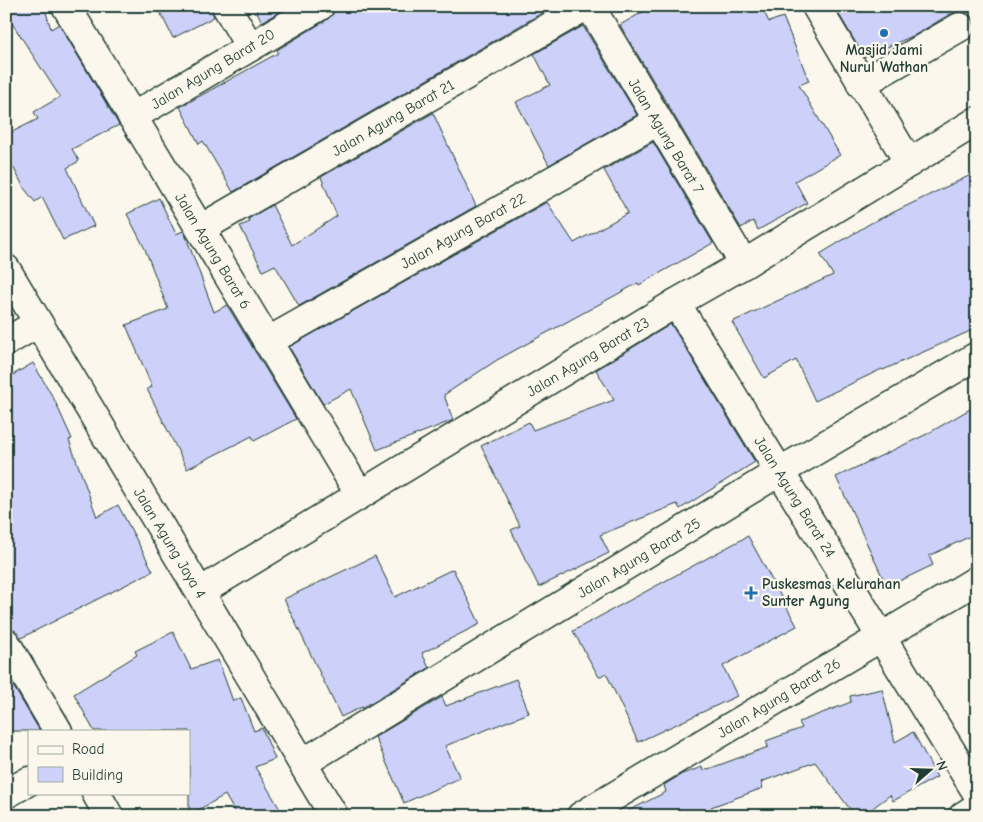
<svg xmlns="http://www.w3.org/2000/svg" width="983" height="822" viewBox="0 0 983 822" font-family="'Comic Neue',sans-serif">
  <rect width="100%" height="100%" fill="#fbf7ec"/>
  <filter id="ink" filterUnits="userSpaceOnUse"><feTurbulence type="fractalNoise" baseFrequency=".02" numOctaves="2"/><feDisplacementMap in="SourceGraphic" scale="10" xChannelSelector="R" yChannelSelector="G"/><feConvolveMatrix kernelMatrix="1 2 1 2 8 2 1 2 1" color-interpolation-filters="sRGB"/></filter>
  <g filter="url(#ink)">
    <g fill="#cdd0f9" stroke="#1f3d34">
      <polygon points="6,6 44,6 51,29 59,24 119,125 72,149 79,161 67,168 94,226 63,240 42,197 35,202 24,188 6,153 6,135 38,119 34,112 60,97 6,14"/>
      <polygon points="157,6 210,6 214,17 173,38"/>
      <polygon points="254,6 289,6 262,22"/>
      <polygon points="336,6 554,6 233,192 203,141 199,144 180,107 278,53 277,50 328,19 333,14"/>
      <polygon points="653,6 761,6 769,22 783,17 809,81 799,85 840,155 795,181 807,203 758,230 753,221 741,228 620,25"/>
      <polygon points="834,6 977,6 977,8 966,13 960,11 952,13 915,35 864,57"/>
      <polygon points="583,26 637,115 549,165 516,102 550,85 534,54"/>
      <polygon points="433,113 476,206 299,306 275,265 263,271 240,226 250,222 248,219 272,205 292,245 337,216 321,177"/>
      <polygon points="653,142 713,243 639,285 638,283 497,360 444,395 453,420 451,421 377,450 351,389 323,404 289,347 547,202 574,243 628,213 604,170"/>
      <polygon points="977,172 977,328 883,370 882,369 815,401 796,360 764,378 732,322 833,275 820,254 871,223"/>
      <polygon points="159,198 176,234 183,231 185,234 214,312 227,305 296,419 254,441 252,436 187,469 147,389 152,387 126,325 168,309 145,249 127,214"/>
      <polygon points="671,324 755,462 680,509 677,504 600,535 609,553 539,587 511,530 520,526 481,446 529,422 533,430 614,400 596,370"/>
      <polygon points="33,363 54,399 72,439 69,440 97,517 118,505 153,571 21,638 14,630 6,627 6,379"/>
      <polygon points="977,405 977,533 929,556 933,565 887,587 836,477 927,434"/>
      <polygon points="748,536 797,626 723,666 737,696 638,742 606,673 599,677 573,631"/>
      <polygon points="375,556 395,597 453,569 480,624 422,653 429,668 362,708 362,707 341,717 284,599"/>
      <polygon points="173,632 191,669 218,660 233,701 241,698 254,731 262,728 275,759 255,767 284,816 237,816 225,795 189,815 189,731 94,731 74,694 137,655 135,651"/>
      <polygon points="6,674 40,731 6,731"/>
      <polygon points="516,679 529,713 445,746 460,778 404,803 375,737 442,697 446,706"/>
      <polygon points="882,689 895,742 913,732 937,777 893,801 890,795 862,816 855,816 815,762 761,782 763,788 711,807 715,816 618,816 666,792 664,785 682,774 702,767 703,771 768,747 766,741 802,728 799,722 851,702 850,696"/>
    </g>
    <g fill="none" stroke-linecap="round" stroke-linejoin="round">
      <defs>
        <g id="minor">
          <polyline points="66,6 360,495"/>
          <polyline points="226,6 250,47"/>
          <polyline points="590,6 744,264"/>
          <polyline points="816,6 909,163"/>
          <polyline points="861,84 960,27"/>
          <polyline points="132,117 320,6"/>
          <polyline points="200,229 586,6"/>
          <polyline points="6,269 334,816"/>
          <polyline points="676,303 977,793"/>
          <polyline points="6,342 38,323"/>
          <polyline points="267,342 658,121"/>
          <polyline points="200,592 676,303 744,264 977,121"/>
          <polyline points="6,643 58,731"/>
          <polyline points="303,763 779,472 977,356"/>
          <polyline points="96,793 109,816"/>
          <polyline points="6,794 29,781"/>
          <polyline points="581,816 977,580"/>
          <polyline points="963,816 977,807"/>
        </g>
      </defs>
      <use href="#minor" stroke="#1f3d34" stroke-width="31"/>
      <use href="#minor" stroke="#fbf7ec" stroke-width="28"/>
    </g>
  </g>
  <g fill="#1f6fb2" stroke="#fbf7ec" stroke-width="2">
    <circle cx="884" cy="33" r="5"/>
    <path d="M748.5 585.5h5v5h5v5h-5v5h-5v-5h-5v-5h5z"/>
  </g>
  <g text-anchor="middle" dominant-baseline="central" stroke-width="4.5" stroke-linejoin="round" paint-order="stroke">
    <g font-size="15" font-weight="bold" fill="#1f3d34" stroke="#fbf7ec">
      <text x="884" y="50">Masjid Jami<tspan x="884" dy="17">Nurul Wathan</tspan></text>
      <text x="762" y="584" text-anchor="start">Puskesmas Kelurahan<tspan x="762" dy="17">Sunter Agung</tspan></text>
    </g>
    <g font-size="15" fill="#1f3d34" stroke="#fbf7ec">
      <text transform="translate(213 69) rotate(-31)">Jalan Agung Barat 20</text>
      <text transform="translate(393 118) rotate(-30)">Jalan Agung Barat 21</text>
      <text transform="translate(666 136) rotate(59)">Jalan Agung Barat 7</text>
      <text transform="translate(463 231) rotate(-29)">Jalan Agung Barat 22</text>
      <text transform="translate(213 251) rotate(59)">Jalan Agung Barat 6</text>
      <text transform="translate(588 357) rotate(-31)">Jalan Agung Barat 23</text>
      <text transform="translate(795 497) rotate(58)">Jalan Agung Barat 24</text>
      <text transform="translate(170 543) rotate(59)">Jalan Agung Jaya 4</text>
      <text transform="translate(639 558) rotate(-31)">Jalan Agung Barat 25</text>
      <text transform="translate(779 698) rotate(-31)">Jalan Agung Barat 26</text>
    </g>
  </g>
  <rect width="983" height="822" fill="none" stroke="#fbf7ec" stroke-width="25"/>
  <rect x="12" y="12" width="958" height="797" fill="none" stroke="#1f3d34" stroke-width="2" filter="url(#ink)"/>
  <rect x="28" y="730" width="162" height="65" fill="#fbf7ec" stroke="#a3ada2"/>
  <rect x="38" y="746" width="25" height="8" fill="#fbf7ec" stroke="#a3ada2"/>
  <text x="72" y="754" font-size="15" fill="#1f3d34">Road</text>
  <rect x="38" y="767" width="25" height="15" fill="#cdd0f9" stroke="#a3ada2"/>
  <text x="72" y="780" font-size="15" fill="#1f3d34">Building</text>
  <g transform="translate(930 770) rotate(70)" stroke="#fbf7ec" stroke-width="4" paint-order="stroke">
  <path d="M0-4L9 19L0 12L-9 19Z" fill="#1f3d34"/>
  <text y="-8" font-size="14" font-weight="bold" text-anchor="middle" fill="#1f3d34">N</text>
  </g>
</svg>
